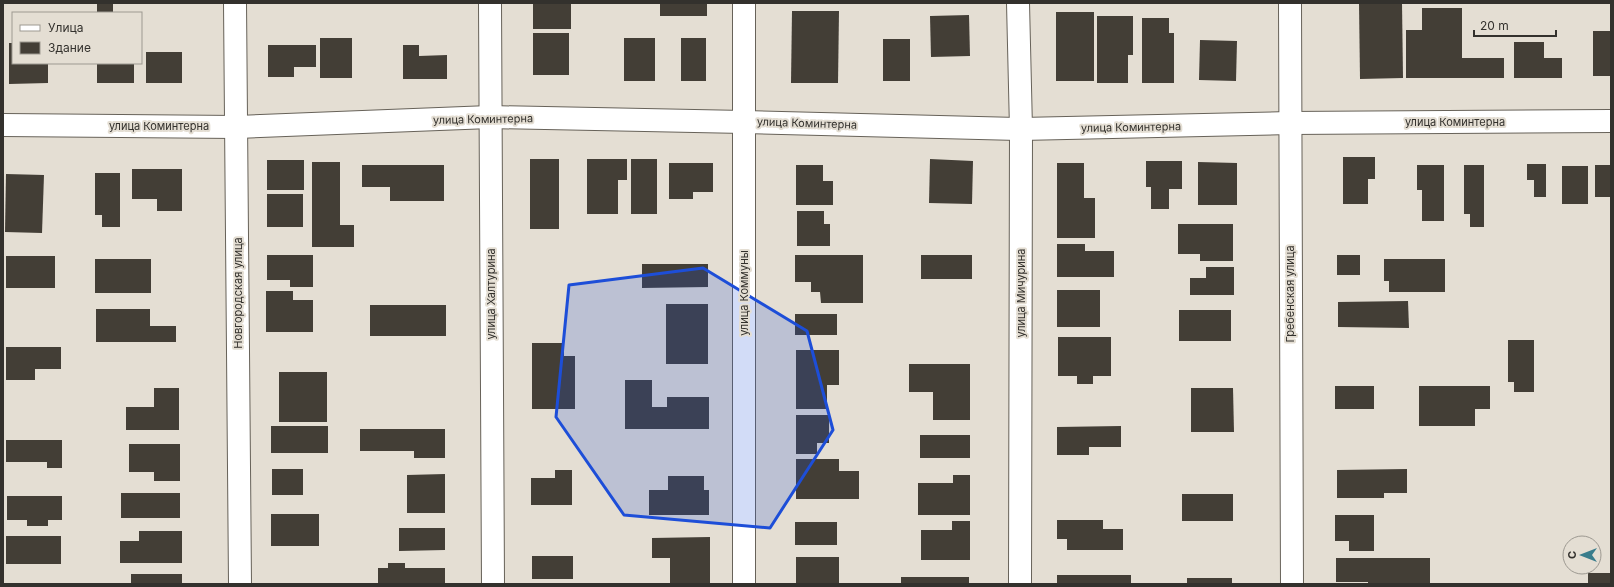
<svg xmlns="http://www.w3.org/2000/svg" width="1614" height="587" viewBox="0 0 1614 587" font-family="Inter,sans-serif">
  <rect width="100%" height="100%" fill="#e4ded3"/>
  <g fill="#433e36">
    <rect x="97" y="3" width="16" height="10"/>
    <rect x="533" y="3" width="38" height="26"/>
    <rect x="660" y="3" width="47" height="13"/>
    <polygon points="1359,3 1402,3 1403,78 1360,79"/>
    <polygon points="1422,8 1462,8 1462,58 1504,58 1504,78 1406,78 1406,30 1422,30"/>
    <polygon points="792,11 839,11 838,83 791,83"/>
    <rect x="1056" y="12" width="38" height="69"/>
    <polygon points="969,15 970,56 931,57 930,16"/>
    <polygon points="1097,16 1133,16 1133,55 1128,55 1128,83 1097,83"/>
    <polygon points="1142,18 1169,18 1169,33 1174,33 1174,83 1142,83"/>
    <rect x="1593" y="31" width="18" height="45"/>
    <rect x="533" y="33" width="36" height="42"/>
    <rect x="320" y="38" width="32" height="40"/>
    <rect x="624" y="38" width="31" height="43"/>
    <rect x="681" y="38" width="25" height="43"/>
    <rect x="883" y="39" width="27" height="42"/>
    <polygon points="1200,40 1237,41 1236,81 1199,80"/>
    <polygon points="1514,42 1544,42 1544,58 1562,58 1562,78 1514,78"/>
    <polygon points="9,43 13,43 13,63 48,63 48,83 9,84"/>
    <polygon points="268,45 316,45 316,67 294,67 294,77 268,77"/>
    <polygon points="403,45 419,45 419,56 447,55 447,79 403,79"/>
    <rect x="146" y="52" width="36" height="31"/>
    <rect x="97" y="63" width="37" height="20"/>
    <polygon points="1343,157 1375,157 1375,179 1368,179 1368,204 1343,204"/>
    <rect x="530" y="159" width="29" height="70"/>
    <polygon points="587,159 627,159 627,180 618,180 618,214 587,214"/>
    <rect x="631" y="159" width="26" height="55"/>
    <polygon points="930,159 973,161 972,204 929,203"/>
    <rect x="267" y="160" width="37" height="30"/>
    <polygon points="1146,161 1182,161 1182,189 1169,189 1169,209 1151,209 1151,187 1146,187"/>
    <polygon points="312,162 340,162 340,225 354,225 354,247 312,247"/>
    <polygon points="1198,162 1237,163 1237,205 1198,205"/>
    <polygon points="669,163 713,163 713,192 693,192 693,199 669,199"/>
    <polygon points="1057,163 1084,163 1084,198 1095,198 1095,238 1057,238"/>
    <polygon points="1527,164 1546,164 1546,197 1534,197 1534,180 1527,180"/>
    <polygon points="362,165 444,165 444,201 390,201 390,187 362,187"/>
    <polygon points="796,165 823,165 823,181 833,181 833,205 796,205"/>
    <polygon points="1417,165 1444,165 1444,221 1422,221 1422,190 1417,190"/>
    <polygon points="1464,165 1484,165 1484,227 1470,227 1470,214 1464,214"/>
    <rect x="1595" y="165" width="16" height="32"/>
    <rect x="1562" y="166" width="26" height="38"/>
    <polygon points="132,169 182,169 182,211 157,211 157,199 132,199"/>
    <polygon points="95,173 120,173 120,227 102,227 102,215 95,215"/>
    <polygon points="6,174 44,175 42,233 5,232"/>
    <rect x="267" y="194" width="36" height="33"/>
    <polygon points="797,211 824,211 824,224 830,224 830,246 797,246"/>
    <polygon points="1178,224 1233,224 1233,261 1200,261 1200,254 1178,254"/>
    <polygon points="1057,244 1085,244 1085,251 1114,251 1114,277 1057,277"/>
    <polygon points="267,255 313,255 313,287 290,287 290,280 267,280"/>
    <polygon points="795,255 863,255 863,303 821,303 820,292 811,292 811,282 795,282"/>
    <rect x="921" y="255" width="51" height="24"/>
    <rect x="1337" y="255" width="23" height="20"/>
    <rect x="6" y="256" width="49" height="32"/>
    <rect x="95" y="259" width="56" height="34"/>
    <polygon points="1384,259 1445,259 1445,292 1389,292 1389,281 1384,281"/>
    <polygon points="642,264 708,264 708,287 642,288"/>
    <polygon points="1206,267 1234,267 1234,295 1190,295 1190,278 1206,278"/>
    <rect x="1057" y="290" width="43" height="37"/>
    <polygon points="266,291 293,291 293,300 313,300 313,332 266,332"/>
    <polygon points="1408,301 1409,328 1338,327 1338,302"/>
    <rect x="666" y="304" width="42" height="60"/>
    <rect x="370" y="305" width="76" height="31"/>
    <polygon points="96,309 150,309 150,326 176,326 176,342 96,342"/>
    <rect x="1179" y="310" width="52" height="31"/>
    <rect x="795" y="314" width="42" height="21"/>
    <polygon points="1058,337 1111,337 1111,376 1093,376 1093,384 1077,384 1077,376 1058,376"/>
    <polygon points="1508,340 1534,340 1534,392 1514,392 1514,382 1508,382"/>
    <polygon points="532,343 564,343 564,356 575,356 575,409 532,409"/>
    <polygon points="6,347 61,347 61,369 35,369 35,380 6,380"/>
    <polygon points="796,350 839,350 839,385 827,385 827,409 796,409"/>
    <polygon points="909,364 970,364 970,420 933,420 933,392 909,392"/>
    <rect x="279" y="372" width="48" height="50"/>
    <polygon points="625,380 652,380 652,407 667,407 667,397 709,397 709,429 625,429"/>
    <rect x="1335" y="386" width="39" height="23"/>
    <polygon points="1419,386 1490,386 1490,409 1475,409 1475,426 1419,426"/>
    <polygon points="154,388 179,388 179,430 126,430 126,407 154,407"/>
    <polygon points="1191,388 1233,388 1234,432 1191,432"/>
    <polygon points="796,415 829,415 829,443 817,443 817,454 796,454"/>
    <rect x="271" y="426" width="57" height="27"/>
    <polygon points="1121,426 1121,447 1089,447 1089,455 1057,455 1057,427"/>
    <polygon points="360,429 445,429 445,458 414,458 414,451 360,451"/>
    <rect x="920" y="435" width="50" height="23"/>
    <polygon points="6,440 62,440 62,468 47,468 47,462 6,462"/>
    <polygon points="129,444 180,444 180,481 154,481 154,472 129,472"/>
    <polygon points="796,459 839,459 839,471 859,471 859,499 796,499"/>
    <rect x="272" y="469" width="31" height="26"/>
    <polygon points="1407,469 1407,493 1384,493 1384,498 1337,498 1337,470"/>
    <polygon points="555,470 572,470 572,505 531,505 531,478 555,478"/>
    <polygon points="445,474 445,513 407,513 407,475"/>
    <polygon points="953,475 970,475 970,515 918,515 918,483 953,483"/>
    <polygon points="668,476 704,476 704,490 709,490 709,515 649,515 649,490 668,490"/>
    <rect x="121" y="493" width="59" height="25"/>
    <rect x="1182" y="494" width="51" height="27"/>
    <polygon points="7,496 62,496 62,520 48,520 48,526 27,526 27,520 7,520"/>
    <rect x="271" y="514" width="48" height="32"/>
    <polygon points="1335,515 1374,515 1374,551 1349,551 1349,541 1335,541"/>
    <polygon points="1057,520 1103,520 1103,529 1123,529 1123,550 1067,550 1067,539 1057,539"/>
    <polygon points="952,521 970,521 970,560 921,560 921,530 952,530"/>
    <rect x="795" y="522" width="42" height="23"/>
    <polygon points="399,528 445,528 445,550 399,551"/>
    <polygon points="139,531 182,531 182,563 120,563 120,541 139,541"/>
    <rect x="6" y="536" width="55" height="28"/>
    <polygon points="710,537 710,584 670,584 670,558 652,558 652,538"/>
    <rect x="532" y="556" width="41" height="23"/>
    <rect x="796" y="557" width="43" height="27"/>
    <polygon points="1336,558 1430,558 1430,584 1368,584 1368,582 1336,582"/>
    <polygon points="388,563 405,563 405,568 445,568 445,584 378,584 378,568 388,568"/>
    <rect x="1588" y="573" width="23" height="11"/>
    <rect x="131" y="574" width="51" height="10"/>
    <rect x="1057" y="575" width="74" height="9"/>
    <rect x="901" y="577" width="68" height="7"/>
    <rect x="1187" y="578" width="45" height="6"/>
  </g>
  <g fill="none" stroke-linecap="round" stroke-linejoin="round">
    <defs>
      <g id="minor">
        <polyline points="235,3 240,584"/>
        <polyline points="490,3 493,584"/>
        <polyline points="1018,3 1021,129 1020,584"/>
        <polyline points="1290,3 1292,584"/>
        <polyline points="3,125 237,127 490,117 744,122 1021,129 1289,123 1611,121"/>
        <polyline points="744,584 744,3"/>
      </g>
    </defs>
    <use href="#minor" stroke="#676259" stroke-width="24"/>
    <use href="#minor" stroke="#fff" stroke-width="22"/>
  </g>
  <path fill="#1d4ed8" fill-opacity="0.2" stroke="#1d4ed8" stroke-width="3" stroke-linejoin="round" d="M703 268 807 331 833 430 770 528 624 515 556 417 569 285Z"/>
  <g text-anchor="middle" dominant-baseline="central" stroke-width="4" stroke-linejoin="round" paint-order="stroke">
    <g font-size="11" fill="#33312d" stroke="#e4ded3">
      <text transform="translate(483 119) rotate(-1)">улица Коминтерна</text>
      <text x="1455" y="122">улица Коминтерна</text>
      <text transform="translate(807 123) rotate(2)">улица Коминтерна</text>
      <text x="159" y="126">улица Коминтерна</text>
      <text transform="translate(1131 127) rotate(-1)">улица Коминтерна</text>
      <text transform="translate(238 293) rotate(-90)">Новгородская улица</text>
      <text transform="translate(744 293) rotate(-90)">улица Коммуны</text>
      <text transform="translate(1021 293) rotate(-90)">улица Мичурина</text>
      <text transform="translate(491 294) rotate(-90)">улица Халтурина</text>
      <text transform="translate(1290 294) rotate(-90)">Гребенская улица</text>
    </g>
  </g>
  <rect width="1614" height="587" fill="none" stroke="#33312d" stroke-width="8"/>
  <rect x="12" y="12" width="130" height="52" fill="#e4ded3" stroke="#9d9991"/>
  <rect x="20" y="25" width="20" height="6" fill="#ffffff" stroke="#9d9991"/>
  <text x="48" y="32" font-size="12" fill="#33312d">Улица</text>
  <rect x="20" y="42" width="20" height="12" fill="#433e36" stroke="#9d9991"/>
  <text x="48" y="52" font-size="12" fill="#33312d">Здание</text>
  <g transform="translate(1582 555) rotate(270)"><circle r="19" fill="#e4ded3" stroke="#9d9991"/>
  <path d="M0-3L7 15L0 10L-7 15Z" fill="#397d8c"/>
  <text y="-6" font-size="11" font-weight="bold" text-anchor="middle" fill="#33312d">С</text>
  </g>
  <path d="M1474 30v6h82v-6" fill="none" stroke="#33312d" stroke-width="2"/>
  <text x="1480" y="30" font-size="12" fill="#33312d" stroke="#e4ded3" stroke-width="3" paint-order="stroke">20 m</text>
</svg>
